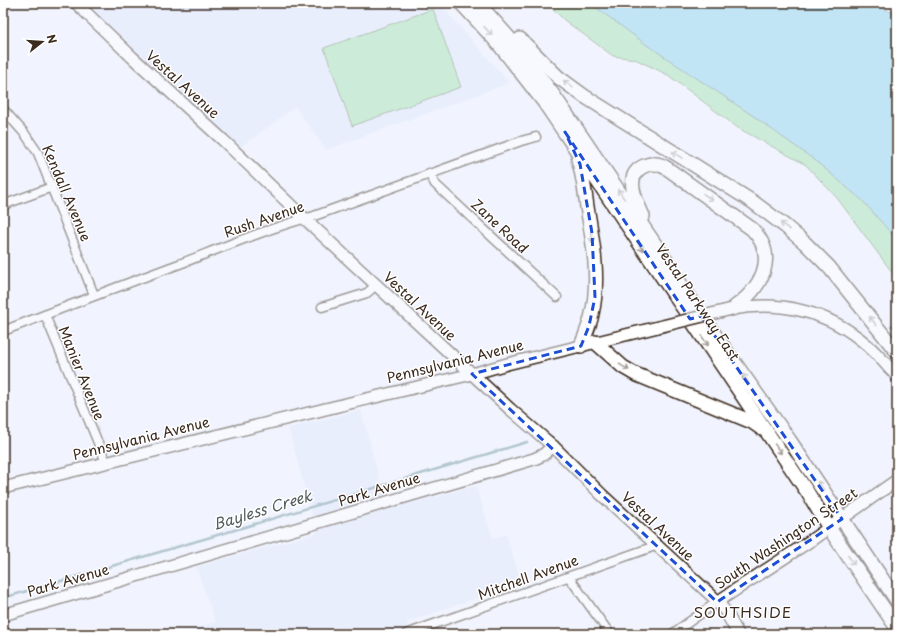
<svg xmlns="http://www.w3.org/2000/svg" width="900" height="637" viewBox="0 0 900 637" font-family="'Playpen Sans',sans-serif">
  <rect width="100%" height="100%" fill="#f1f4fe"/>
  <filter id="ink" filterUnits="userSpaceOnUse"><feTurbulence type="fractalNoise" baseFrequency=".025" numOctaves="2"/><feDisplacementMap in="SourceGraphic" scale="8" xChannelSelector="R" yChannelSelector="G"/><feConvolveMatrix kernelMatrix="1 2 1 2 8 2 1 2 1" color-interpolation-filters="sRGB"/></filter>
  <g filter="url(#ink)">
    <g fill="#e0e7fc">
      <polygon points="86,3 439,3 510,83 326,150 295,107 238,149"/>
      <polygon points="361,410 388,509 476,486 493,538 506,534 522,583 407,622 410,634 177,634 215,622 196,567 317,533 288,428"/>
    </g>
    <g fill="#a0e1ab" stroke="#6e8664">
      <polygon points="547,3 590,3 647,45 752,115 816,161 863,201 897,240 897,279 837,198 806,165 738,128 668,75 635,59 613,56 564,20"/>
      <polygon points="433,9 461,87 352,126 324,48"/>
    </g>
    <polygon fill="#8bd3ec" stroke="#6b8f9a" points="590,3 867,3 897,14 897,240 863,201 816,161 752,115 647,45"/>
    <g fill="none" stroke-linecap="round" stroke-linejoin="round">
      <g stroke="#6b8f9a" stroke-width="2.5">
        <polyline points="891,326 897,325"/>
        <polyline points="3,598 238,529 527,442"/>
      </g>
      <defs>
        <g id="street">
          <polyline points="3,3 4,3"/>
          <polyline points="3,109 25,134 38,153 94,295"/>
          <polyline points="429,173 435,184 557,297"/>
          <polyline points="3,205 52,187"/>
          <polyline points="322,307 367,293 376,285"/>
          <polyline points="45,315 106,462"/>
          <path d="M3 331C63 308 122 285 182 263 226 246 269 228 314 216L521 141 536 137"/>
          <polyline points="569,577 610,634"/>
          <polyline points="406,634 658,545"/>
          <polyline points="672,634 717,602"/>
        </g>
        <g id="secondary">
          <polyline points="76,3 132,57 223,140 304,218 510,409 553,446 602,495 712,596 726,612 738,634"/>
          <path d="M732 309C781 300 830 312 867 345 878 354 887 366 897 376"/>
          <polyline points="3,488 350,403 472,374 507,364 658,327"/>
          <polyline points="717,602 810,541 897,480"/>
          <polyline points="3,615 534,459 543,455 553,446"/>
        </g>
        <g id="primary">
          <polyline points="461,3 498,43 544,102 808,493 829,528 897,628"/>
          <polyline points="478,3 518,48 554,96 665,259 691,301 790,441 897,601"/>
          <polyline points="520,39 558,77 584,96 753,202 785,226 805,243 829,267 897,352"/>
          <path d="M578 159C583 175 585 191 587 207 593 241 600 279 592 314 590 325 585 335 581 346"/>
          <path d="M643 216C636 201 623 175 644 166 653 162 661 164 668 169L752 229C780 258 760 290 732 309"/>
          <polyline points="595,342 623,367 635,374 752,422 762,429"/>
        </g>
      </defs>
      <use href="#street" stroke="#3b2a1e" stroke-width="11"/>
      <use href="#secondary" stroke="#3b2a1e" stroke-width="14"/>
      <use href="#primary" stroke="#3b2a1e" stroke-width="16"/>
      <use href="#street" stroke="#fff" stroke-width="8"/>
      <use href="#secondary" stroke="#fff" stroke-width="11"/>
      <use href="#primary" stroke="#fff" stroke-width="13"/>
      <defs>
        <polyline id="secondary-bridge" points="658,327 732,309"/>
      </defs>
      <use href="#secondary-bridge" stroke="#3b2a1e" stroke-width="14" stroke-linecap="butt"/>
      <use href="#secondary-bridge" stroke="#fff" stroke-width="11"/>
    </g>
    <defs><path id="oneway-shaft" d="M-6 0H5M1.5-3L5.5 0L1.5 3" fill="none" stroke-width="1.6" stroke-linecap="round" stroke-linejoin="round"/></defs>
    <g stroke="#a79f9a">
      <use href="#oneway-shaft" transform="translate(488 31) rotate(48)"/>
      <use href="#oneway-shaft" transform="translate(568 84) rotate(-142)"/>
      <use href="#oneway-shaft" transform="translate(677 155) rotate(-148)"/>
      <use href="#oneway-shaft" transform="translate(621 194) rotate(-124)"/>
      <use href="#oneway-shaft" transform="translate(708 197) rotate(35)"/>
      <use href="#oneway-shaft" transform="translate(785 226) rotate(-141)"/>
      <use href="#oneway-shaft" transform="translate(592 237) rotate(83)"/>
      <use href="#oneway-shaft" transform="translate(640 246) rotate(56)"/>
      <use href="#oneway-shaft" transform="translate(873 321) rotate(-128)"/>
      <use href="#oneway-shaft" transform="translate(705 341) rotate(56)"/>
      <use href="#oneway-shaft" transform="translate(624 367) rotate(32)"/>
      <use href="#oneway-shaft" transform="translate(746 379) rotate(-126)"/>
      <use href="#oneway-shaft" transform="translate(778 449) rotate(56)"/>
      <use href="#oneway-shaft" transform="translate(821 486) rotate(-125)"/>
      <use href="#oneway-shaft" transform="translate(851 560) rotate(56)"/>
    </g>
  </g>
  <path d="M0 0H900V637H0ZM565 132 690 319 701 316 842 519 717 602 472 374 581 346 589 326 595 297 592 233 580 164Z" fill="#f1f4fe" fill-opacity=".55" fill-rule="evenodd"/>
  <path fill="none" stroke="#1d4ed8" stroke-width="3" stroke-dasharray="8 5" stroke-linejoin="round" d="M565 132 690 319 701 316 842 519 717 602 472 374 581 346 589 326 595 297 592 233 580 164Z"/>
  <g text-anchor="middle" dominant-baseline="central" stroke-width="3" stroke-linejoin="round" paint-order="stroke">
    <g font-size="14" fill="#3b2a1e" stroke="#fff">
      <text transform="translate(183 84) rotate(42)">Vestal Avenue</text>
      <text transform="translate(67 193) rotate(67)">Kendall Avenue</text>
      <text transform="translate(264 219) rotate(-19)">Rush Avenue</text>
      <text transform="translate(500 226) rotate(43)">Zane Road</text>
      <text transform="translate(698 302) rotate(56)">Vestal Parkway East</text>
      <text transform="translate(420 306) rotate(43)">Vestal Avenue</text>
      <text transform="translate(455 361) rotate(-14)">Pennsylvania Avenue</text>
      <text transform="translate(82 373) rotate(68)">Manier Avenue</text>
      <text transform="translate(141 438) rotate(-14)">Pennsylvania Avenue</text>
      <text transform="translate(379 489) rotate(-17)">Park Avenue</text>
      <text transform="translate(658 526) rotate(43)">Vestal Avenue</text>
      <text transform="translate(786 538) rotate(-34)">South Washington Street</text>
      <text transform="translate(528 577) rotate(-20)">Mitchell Avenue</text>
      <text transform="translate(68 580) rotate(-16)">Park Avenue</text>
    </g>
    <g font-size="15" font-style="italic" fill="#535d5c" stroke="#fff">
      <text transform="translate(262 509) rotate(-17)">Bayless Creek</text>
    </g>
    <g font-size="15" letter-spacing="1" fill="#3b2a1e" stroke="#fff">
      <text x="743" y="611">SOUTHSIDE</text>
    </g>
  </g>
  <rect width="900" height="637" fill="none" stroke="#fff" stroke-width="16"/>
  <rect x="8" y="8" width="884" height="621" fill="none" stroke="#3b2a1e" stroke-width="1.5" filter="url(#ink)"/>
  <g transform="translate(42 42) rotate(73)" stroke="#ffffff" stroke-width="3" paint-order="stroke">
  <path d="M0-3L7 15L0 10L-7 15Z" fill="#3b2a1e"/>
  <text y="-6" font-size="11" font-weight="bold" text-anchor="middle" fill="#3b2a1e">N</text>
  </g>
</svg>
